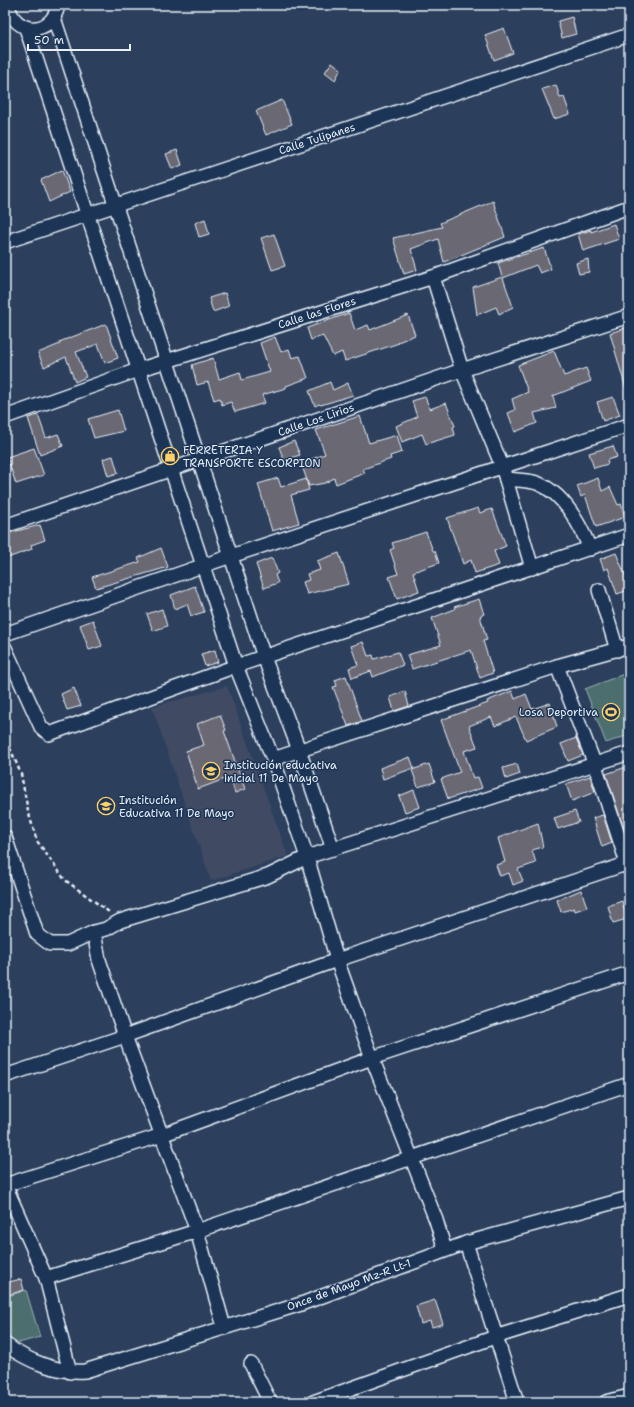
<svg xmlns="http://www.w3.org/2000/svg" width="634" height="1407" viewBox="0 0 634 1407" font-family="'Shantell Sans',sans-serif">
  <rect width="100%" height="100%" fill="#2c3f5d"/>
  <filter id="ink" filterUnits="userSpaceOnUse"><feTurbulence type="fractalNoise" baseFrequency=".025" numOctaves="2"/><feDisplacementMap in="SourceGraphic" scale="8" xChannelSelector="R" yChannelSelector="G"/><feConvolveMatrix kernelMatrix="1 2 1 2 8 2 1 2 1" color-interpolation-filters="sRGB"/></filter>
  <g filter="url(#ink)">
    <polygon fill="#3f4b64" points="227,686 288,856 211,881 152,707"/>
    <g fill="#4e6e6e" stroke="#9bb0b3">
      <polygon points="629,672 629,735 606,743 585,689"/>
      <polygon points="26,1290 40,1337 8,1346 5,1336 5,1297"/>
    </g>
    <g fill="#6a6773" stroke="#e8f1f8">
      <polygon points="572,17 576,34 562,38 558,21"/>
      <polygon points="504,28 513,53 494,60 485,35"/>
      <polygon points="332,62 341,69 335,80 325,72"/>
      <polygon points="556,85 560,98 564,97 570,114 554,119 542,89"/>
      <polygon points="282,100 292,124 266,135 256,111"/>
      <polygon points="177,150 182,165 172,169 166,154"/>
      <polygon points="62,170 70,192 49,202 41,180"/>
      <polygon points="493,201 505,237 444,262 438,239 411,249 417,270 404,274 393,238 442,227 440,223"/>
      <polygon points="205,219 209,234 199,237 195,223"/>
      <polygon points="614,224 619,239 583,251 578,234 591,230 591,232"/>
      <polygon points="274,234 285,266 272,270 261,238"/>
      <polygon points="544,248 551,269 540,273 536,265 503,278 513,307 499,314 496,307 477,315 473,287 502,277 498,263"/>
      <polygon points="588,259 589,272 579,274 576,263"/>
      <polygon points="225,293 229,306 213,312 209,298"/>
      <polygon points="349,313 355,330 368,325 370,330 408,315 415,335 398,342 399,343 345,361 342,352 333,356 323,336 311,340 307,328"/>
      <polygon points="106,324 118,358 105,363 98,344 76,352 86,377 75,382 66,357 44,367 38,353 60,344 59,342"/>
      <polygon points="629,327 629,388 626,389 610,333"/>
      <polygon points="275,337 281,352 289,349 292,358 300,356 308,378 286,386 286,388 262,395 265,403 235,412 231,402 222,405 220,398 214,400 208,382 197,385 192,365 213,358 219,379 240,372 242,380 270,372 260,343"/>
      <polygon points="554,351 564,376 586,368 591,381 553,396 556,408 534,413 537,423 515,432 508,413 515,410 512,399 528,392 518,365"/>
      <polygon points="330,382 333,390 348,383 353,395 321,405 319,404 315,406 309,391"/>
      <polygon points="425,397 430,409 446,403 455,426 453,427 455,435 426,444 422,434 402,442 396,426 417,417 412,401"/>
      <polygon points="613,397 620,415 603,421 597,402"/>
      <polygon points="118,410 124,431 94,438 88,419"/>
      <polygon points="38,415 46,438 58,434 63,446 40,455 28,418"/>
      <polygon points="360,416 369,443 397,435 402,452 390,456 391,459 363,469 365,473 336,484 334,478 325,483 309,486 301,463 325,454 316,430"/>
      <polygon points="294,441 300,455 284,460 279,447"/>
      <polygon points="613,446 617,457 607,460 608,464 594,468 589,453"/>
      <polygon points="34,448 44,475 16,484 7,457"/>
      <polygon points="113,456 118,473 108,476 103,459"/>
      <polygon points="278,478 281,487 306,479 309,490 291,495 299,523 272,531 258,484"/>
      <polygon points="598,478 602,491 610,487 618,505 621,504 625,517 596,527 585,495 581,497 577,486"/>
      <polygon points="478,508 480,513 492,509 506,546 494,551 499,565 475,573 471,560 463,564 447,518"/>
      <polygon points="40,525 45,540 31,545 32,549 5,559 5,534"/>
      <polygon points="426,532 433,551 435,551 439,563 413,572 419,591 397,599 389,577 398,574 390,550 394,548 392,543"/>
      <polygon points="161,548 168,567 96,588 92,577 140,562 138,558"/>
      <polygon points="339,553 349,584 307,594 303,582 309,580 307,574 320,570 317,561"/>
      <polygon points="616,553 627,579 629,579 629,590 617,594 608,568 604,570 600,559"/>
      <polygon points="272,558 278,573 275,575 278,583 264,588 256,564"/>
      <polygon points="195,586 204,612 191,616 187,604 175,609 171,595"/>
      <polygon points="479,599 484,614 480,616 487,640 483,641 493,673 480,678 471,650 412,669 407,655 441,645 432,618 455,609 454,607"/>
      <polygon points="162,609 167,626 153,631 147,614"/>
      <polygon points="93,620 102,646 89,650 80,625"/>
      <polygon points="363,642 368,656 373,655 374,659 398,652 403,665 373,677 371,671 352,678 349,668 358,665 351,646"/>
      <polygon points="215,650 218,662 205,666 201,654"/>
      <polygon points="346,676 362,721 348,726 333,687 337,686 335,680"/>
      <polygon points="74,688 81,706 67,710 61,694"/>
      <polygon points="405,691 409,706 394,711 390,697"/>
      <polygon points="512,691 515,699 526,694 532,709 550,703 557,727 526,740 516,717 495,726 491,717 469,726 477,747 464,751 473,778 478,777 482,788 448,799 441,779 460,772 441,720 488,703 487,701"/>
      <polygon points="220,715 226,730 224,731 245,789 235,793 230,777 198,789 186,751 204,745 197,724"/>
      <polygon points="576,738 583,755 568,761 561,744"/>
      <polygon points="410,757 414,768 383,779 380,768"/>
      <polygon points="429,764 435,782 418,787 412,770"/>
      <polygon points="517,764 520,774 506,779 503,768"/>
      <polygon points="629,766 629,838 627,838 606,774"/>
      <polygon points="590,776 595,792 572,801 566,784"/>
      <polygon points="414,790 420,807 405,812 399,796"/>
      <polygon points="575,811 579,822 558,829 554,818"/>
      <polygon points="603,815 612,843 602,847 593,818"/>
      <polygon points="538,823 543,847 532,850 536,863 518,869 523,881 513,885 509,873 500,876 496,865 505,862 498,838"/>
      <polygon points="581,890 587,907 575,911 574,908 561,912 557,900"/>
      <polygon points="622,901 627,919 613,923 608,906"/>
      <polygon points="21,1279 24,1290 8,1295 5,1283"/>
      <polygon points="435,1300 443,1324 432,1327 430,1321 421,1324 416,1306"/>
    </g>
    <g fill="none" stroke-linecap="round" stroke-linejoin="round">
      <defs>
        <g id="street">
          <path d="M8 5C14 36 53 36 58 5"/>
          <polyline points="54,18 264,657 299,750 333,849"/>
          <polyline points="26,28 236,666 273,759 307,857 337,960 372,1058 436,1220 445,1250"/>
          <polyline points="5,242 629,35"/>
          <polyline points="433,277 462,370 502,466 532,568"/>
          <polyline points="5,417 138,370 433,277 629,207"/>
          <path d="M506 479C516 480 528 480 537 483 564 493 580 524 590 549"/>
          <polyline points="5,526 462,370 629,316"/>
          <polyline points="599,590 617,650"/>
          <polyline points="5,634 231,556 629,425"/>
          <polyline points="5,648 41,727 49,734 236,666 629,535"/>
          <polyline points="557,666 595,765 629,869"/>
          <polyline points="273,759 557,666 629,646"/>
          <polyline points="5,837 37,934 50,944 68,944 94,932"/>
          <polyline points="5,1076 125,1036 337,960 629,863"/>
          <polyline points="5,1185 162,1135 372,1058 629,973"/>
          <polyline points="5,1185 46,1278 70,1372"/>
          <polyline points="466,1243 517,1402"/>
          <polyline points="46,1278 197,1231 629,1084"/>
          <polyline points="224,1327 197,1231 125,1036 99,960 94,932 106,929 120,921 268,876 307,857 629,753"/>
          <path d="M5 1344C27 1361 57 1373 85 1371L301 1304 466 1243 629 1198"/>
          <polyline points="251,1364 270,1402"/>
          <polyline points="313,1402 495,1337 629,1295"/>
          <polyline points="606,1402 629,1396"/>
        </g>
      </defs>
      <use href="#street" stroke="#e8f1f8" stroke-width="16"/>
      <polyline stroke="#e8f1f8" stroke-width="2.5" stroke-dasharray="4 3" stroke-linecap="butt" points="7,741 21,774 28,811 37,841 65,880 109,912"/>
      <use href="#street" stroke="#1d3557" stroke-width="13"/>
    </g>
  </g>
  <defs>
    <symbol id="shop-ring" viewBox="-11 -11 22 22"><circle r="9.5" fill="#1d3557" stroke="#ffd166" stroke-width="1.5"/><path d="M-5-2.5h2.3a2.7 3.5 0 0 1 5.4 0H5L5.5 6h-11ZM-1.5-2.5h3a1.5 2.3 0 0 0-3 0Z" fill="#ffd166"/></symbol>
    <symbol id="stadium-ring" viewBox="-11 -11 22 22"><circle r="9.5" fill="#1d3557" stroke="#ffd166" stroke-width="1.5"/><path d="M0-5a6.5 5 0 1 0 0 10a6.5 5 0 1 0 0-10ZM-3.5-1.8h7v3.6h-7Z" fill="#ffd166"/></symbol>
    <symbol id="school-ring" viewBox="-11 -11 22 22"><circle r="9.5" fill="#1d3557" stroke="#ffd166" stroke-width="1.5"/><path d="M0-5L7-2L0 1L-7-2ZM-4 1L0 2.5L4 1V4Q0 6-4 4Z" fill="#ffd166"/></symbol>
  </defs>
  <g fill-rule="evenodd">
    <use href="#shop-ring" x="160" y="446" width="20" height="20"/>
    <use href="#stadium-ring" x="601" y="702" width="20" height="20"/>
    <use href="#school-ring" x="201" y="761" width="20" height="20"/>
    <use href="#school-ring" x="96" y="796" width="20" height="20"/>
  </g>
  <g text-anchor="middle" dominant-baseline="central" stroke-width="3" stroke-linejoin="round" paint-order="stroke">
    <g font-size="11" fill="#e8f1f8" stroke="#1d3557">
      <text transform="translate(317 139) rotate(-18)">Calle Tulipanes</text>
      <text transform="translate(317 313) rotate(-18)">Calle las Flores</text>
      <text transform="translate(316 420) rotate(-19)">Calle Los Lirios</text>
      <text transform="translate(349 1285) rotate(-20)">Once de Mayo Mz-R Lt-1</text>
    </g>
    <g font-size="11" fill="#e8f1f8" stroke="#1d3557" text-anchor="start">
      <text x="183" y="450">FERRETERIA Y<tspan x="183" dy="13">TRANSPORTE ESCORPION</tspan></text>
      <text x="598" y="712" text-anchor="end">Losa Deportiva</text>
      <text x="224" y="765">Institución educativa<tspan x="224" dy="13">inicial 11 De Mayo</tspan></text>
      <text x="119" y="800">Institución<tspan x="119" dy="13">Educativa 11 De Mayo</tspan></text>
    </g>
  </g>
  <rect width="634" height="1407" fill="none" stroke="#1d3557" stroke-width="20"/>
  <rect x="10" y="10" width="614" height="1387" fill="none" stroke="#e8f1f8" stroke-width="1.5" filter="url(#ink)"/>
  <path d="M28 44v6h102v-6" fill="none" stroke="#e8f1f8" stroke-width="2"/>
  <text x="34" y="44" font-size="12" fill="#e8f1f8" stroke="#1d3557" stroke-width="3" paint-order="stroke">50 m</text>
</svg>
